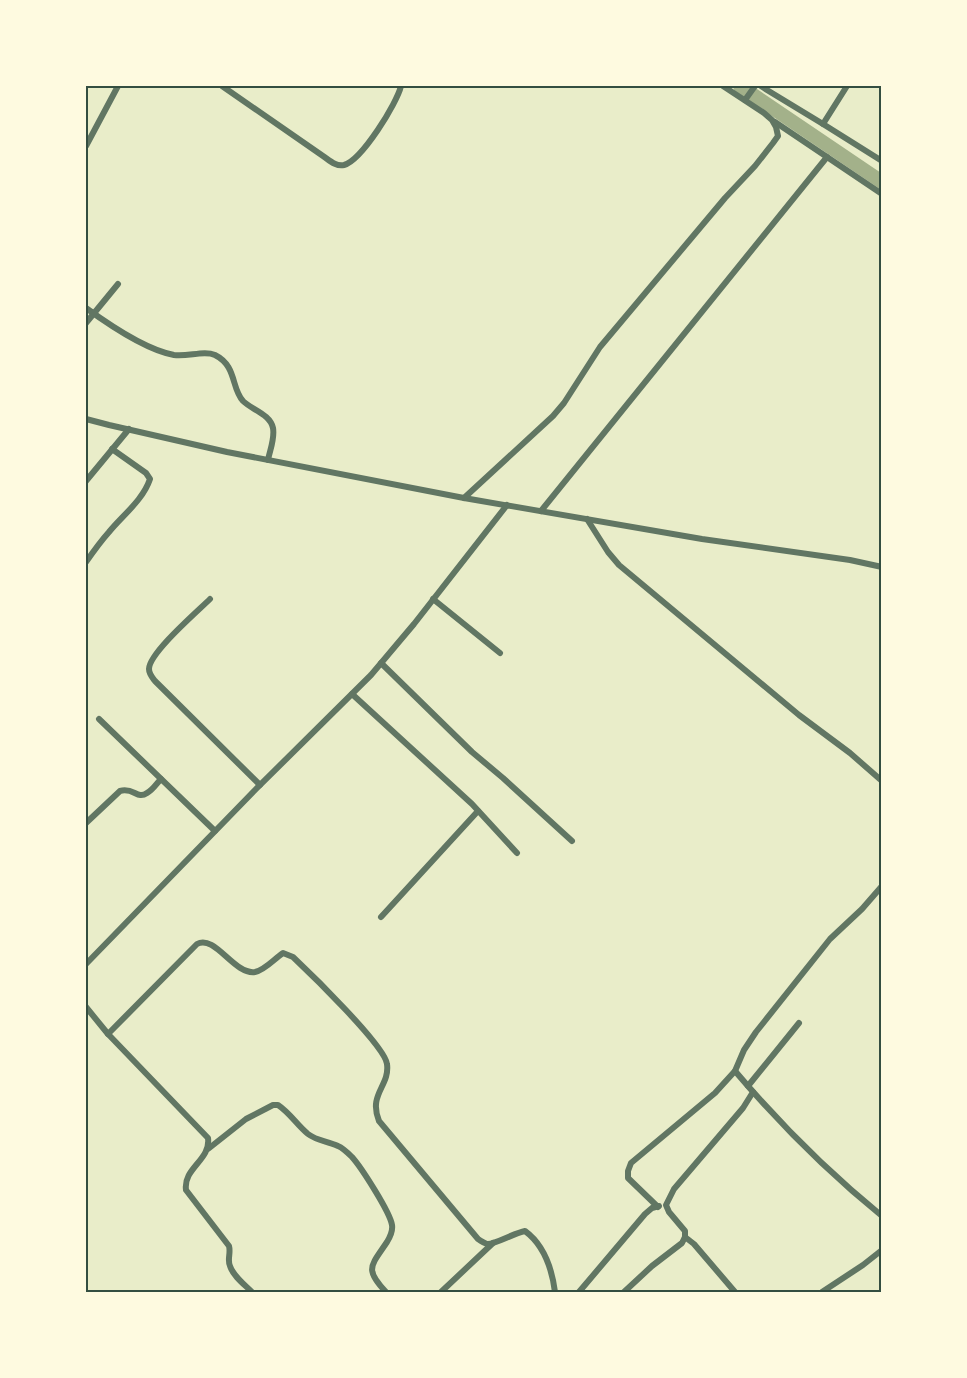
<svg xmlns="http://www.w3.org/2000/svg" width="967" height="1378" viewBox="0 0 967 1378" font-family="'PT Sans',sans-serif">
  <rect width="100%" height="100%" fill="#e9edc9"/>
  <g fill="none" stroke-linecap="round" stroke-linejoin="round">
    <polyline stroke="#a3b18a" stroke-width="14" points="740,86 882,182"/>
    <g stroke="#617663" stroke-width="6">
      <path d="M222 86 323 156C329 160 336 167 344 165 362 160 397 103 401 86"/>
      <polyline points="761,86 767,90 823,124 882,161"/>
      <polyline points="745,100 755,86"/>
      <polyline points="775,122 882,194"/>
      <polyline points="823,124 847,86"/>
      <polyline points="86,146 118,86"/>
      <path d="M86 308C108 324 147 350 174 355 188 357 204 350 215 355 237 366 231 388 243 401 252 410 270 414 273 428 275 438 270 450 268 460"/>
      <polyline points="86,323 118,284"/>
      <polyline points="86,419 109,425 227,452 464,498 702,539 850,560 882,567"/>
      <polyline points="86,481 129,429"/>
      <polyline points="464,498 553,416 564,403 600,347 725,198 755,166 773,143 778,136 776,127 772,120 764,113 723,86"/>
      <polyline points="541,511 827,157"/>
      <polyline points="587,519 608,552 619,565 799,715 850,753 882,781"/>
      <path d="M86 562C93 552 101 541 109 532 123 515 143 500 150 479L146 473 112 449"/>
      <path d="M210 599C198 611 149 653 149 669 149 674 152 677 155 681L260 785"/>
      <polyline points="433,599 500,653"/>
      <polyline points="381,663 472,752 503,778 572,841"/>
      <polyline points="352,694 472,804 517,853"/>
      <polyline points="99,719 215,831"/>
      <path d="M86 823 120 791C134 787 137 800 147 793 153 790 157 783 161 779"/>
      <polyline points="381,917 478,811"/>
      <polyline points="86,964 256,789 371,675 414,624 507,505"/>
      <path d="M86 1007 108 1034 208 1138C211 1160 183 1168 186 1190L229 1246C231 1253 227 1260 230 1266 233 1276 245 1285 252 1292"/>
      <path d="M108 1034 197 944C215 934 234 975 255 972 265 970 274 959 283 953L293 957C310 973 385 1046 387 1064 390 1086 368 1094 379 1121L478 1239C481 1241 484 1243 487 1244 494 1245 514 1233 525 1231 544 1245 552 1269 555 1292"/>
      <path d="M735 1071C779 1123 829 1173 882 1216"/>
      <polyline points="748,1086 799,1023"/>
      <path d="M208 1149 246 1119 273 1105H278C290 1113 297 1125 308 1134 317 1141 328 1141 338 1146 343 1148 348 1153 352 1157 361 1167 390 1212 392 1225 393 1231 390 1237 387 1242 371 1266 364 1269 386 1292"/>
      <polyline points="658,1207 628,1178 628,1171 631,1163 715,1093 735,1071 744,1050 756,1032 830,939 862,909 882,886"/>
      <polyline points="685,1237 694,1244 735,1292"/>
      <polyline points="441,1292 493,1243"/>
      <polyline points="579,1292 645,1214 652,1208 659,1206"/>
      <polyline points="624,1292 652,1266 682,1243 685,1237 685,1231 669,1212 666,1205 674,1189 743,1108 753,1092"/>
      <polyline points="822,1292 863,1265 882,1250"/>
    </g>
  </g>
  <rect width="967" height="1378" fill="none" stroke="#fefae0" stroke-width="174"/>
  <rect x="87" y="87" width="793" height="1204" fill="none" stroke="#344e41" stroke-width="2"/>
</svg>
